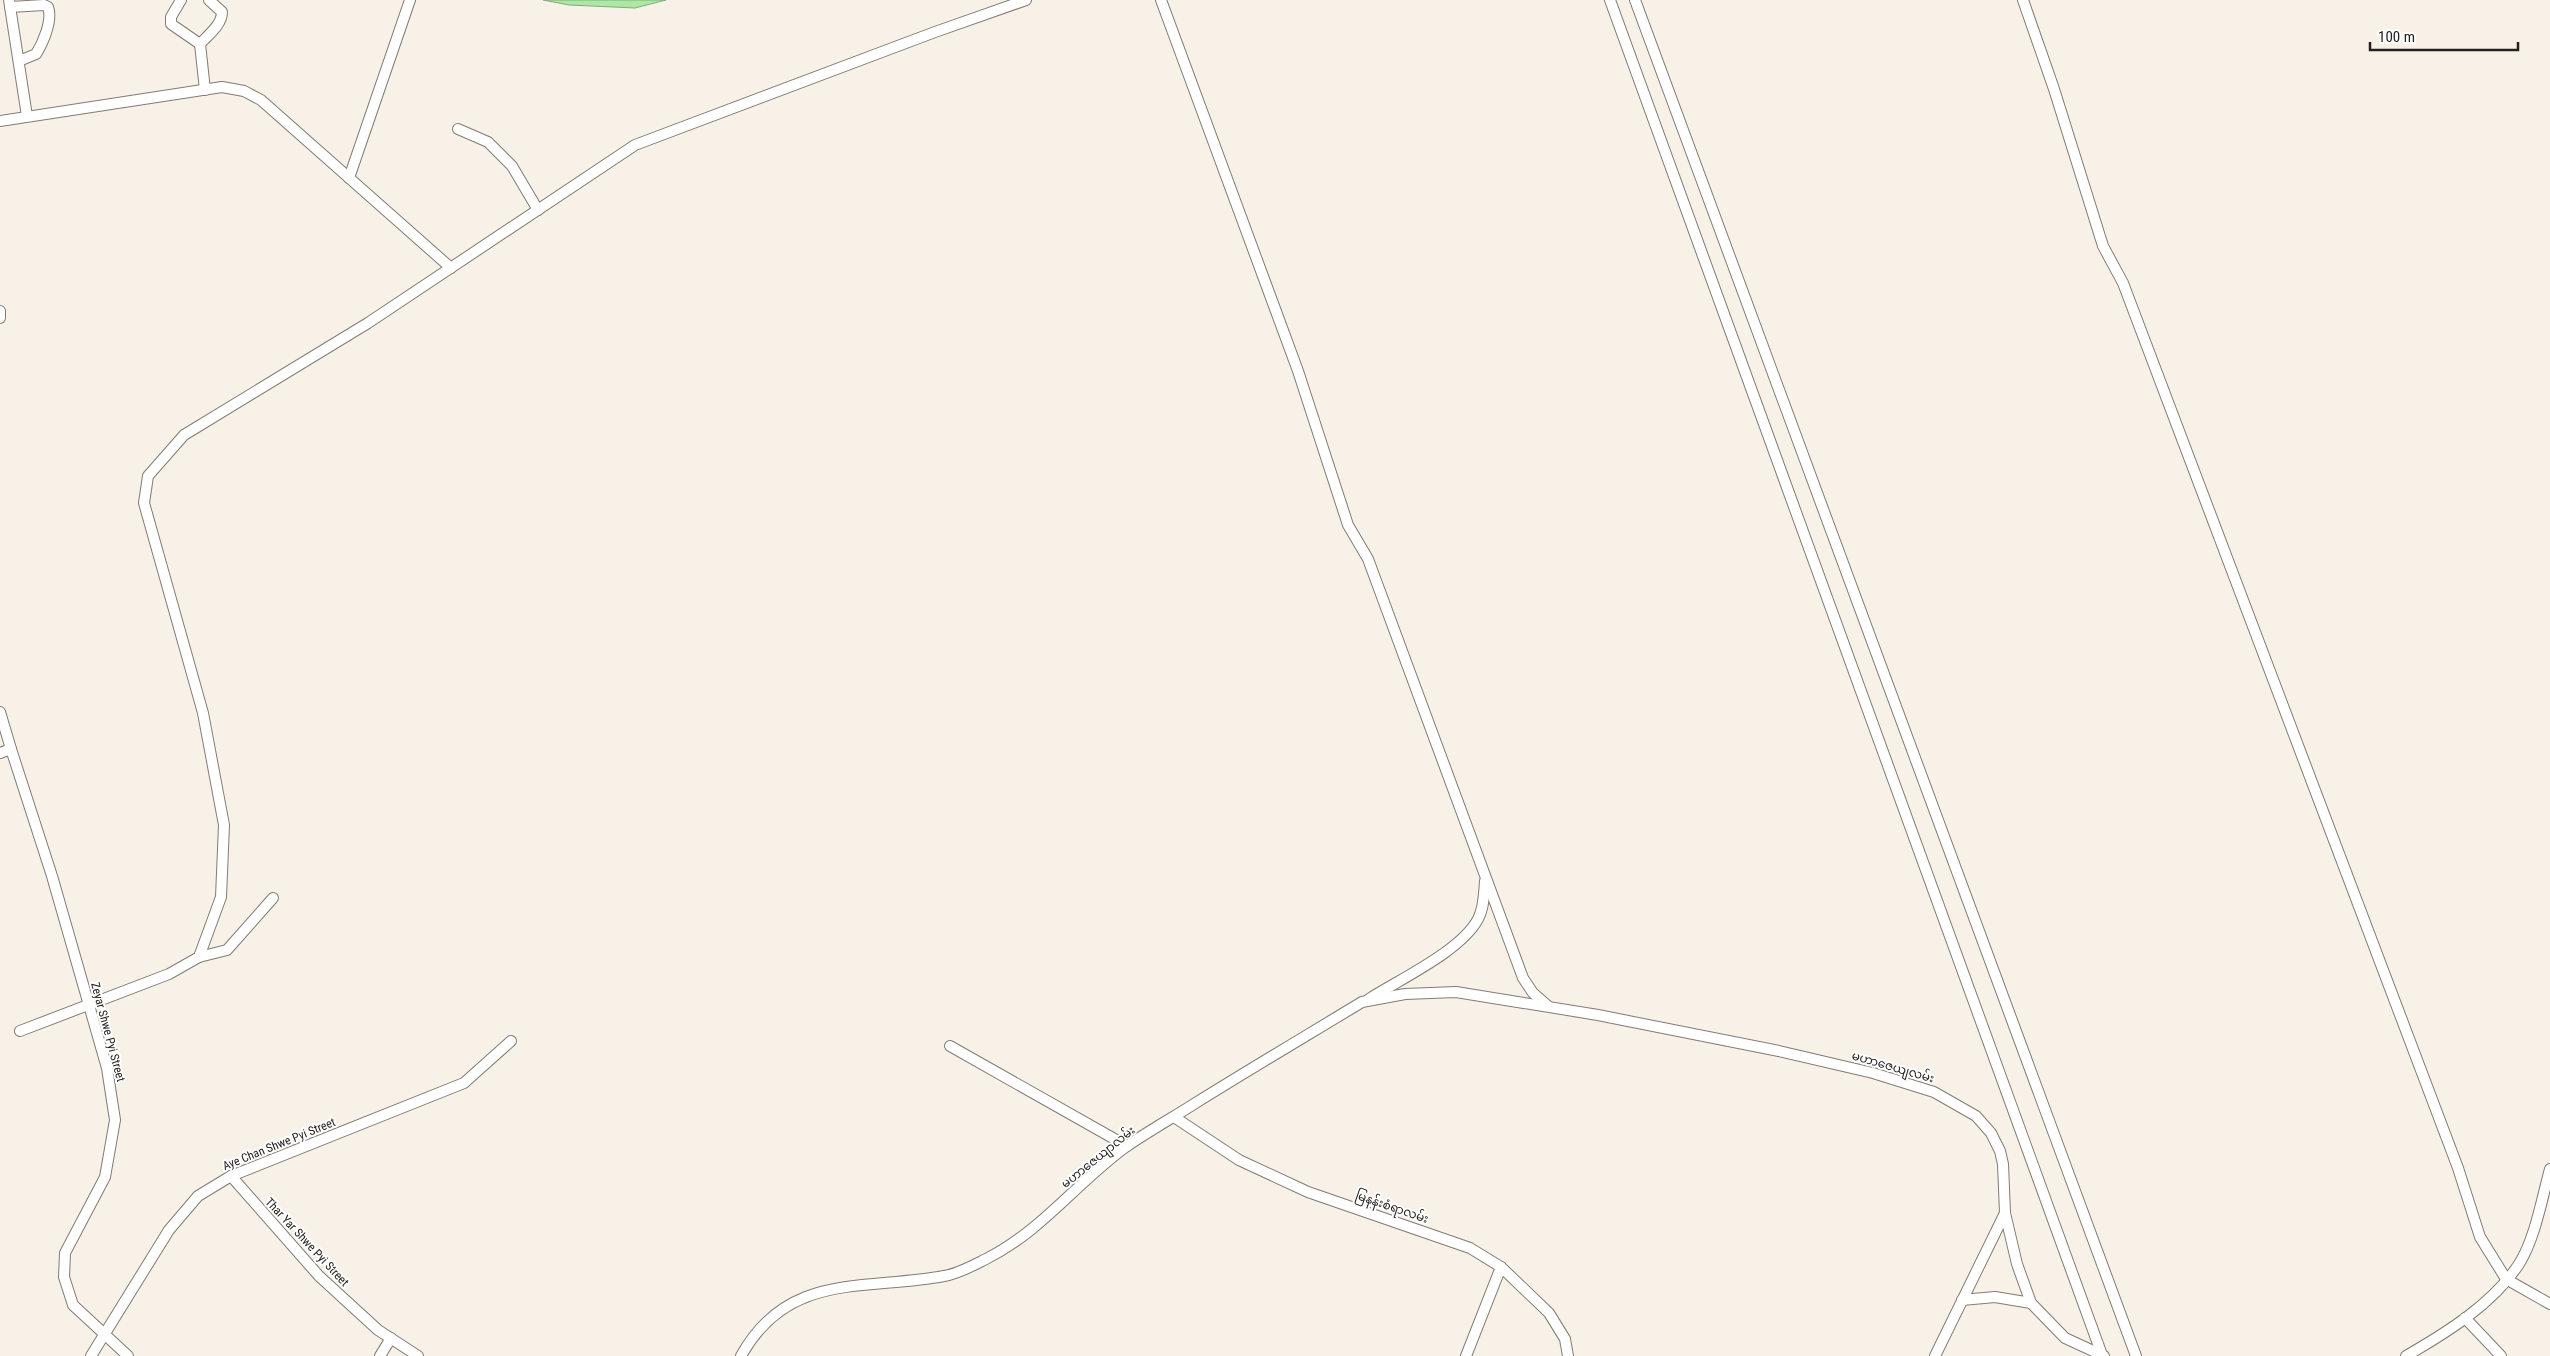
<svg xmlns="http://www.w3.org/2000/svg" width="2550" height="1356" viewBox="0 0 2550 1356" font-family="'Roboto Condensed','Noto Sans Myanmar',sans-serif">
  <rect width="100%" height="100%" fill="#f7f1e8"/>
  <polygon fill="#ace7a4" stroke="#83ac7c" points="543,0 666,0 635,8 569,5"/>
  <g fill="none" stroke-linecap="round" stroke-linejoin="round">
    <defs>
      <g id="minor">
        <polyline points="9,0 27,116"/>
        <polyline points="181,0 171,17 171,24 200,44"/>
        <polyline points="1161,0 1298,371 1348,525 1368,559 1523,978 1533,993 1548,1006"/>
        <polyline points="1610,0 2102,1355"/>
        <polyline points="1635,0 2136,1356"/>
        <polyline points="2023,0 2054,89 2103,246 2123,283 2458,1168 2480,1237 2506,1279 2550,1304"/>
        <path d="M10 7 44 5 48 7C53 20 43 43 36 54L19 61"/>
        <path d="M205 90 200 44C208 35 222 25 222 12L209 0"/>
        <polyline points="0,121 222,87 244,91 261,100 451,268"/>
        <polyline points="458,129 488,142 512,166 538,210"/>
        <polyline points="349,178 410,0"/>
        <polyline points="0,311 0,318"/>
        <polyline points="0,712 11,749 0,753"/>
        <polyline points="11,749 52,876 107,1068 115,1120 105,1177 65,1253 64,1277 73,1305 128,1356"/>
        <polyline points="199,957 227,950 273,898"/>
        <path d="M1369 999C1400 979 1461 951 1478 919 1484 908 1484 894 1485 881"/>
        <polyline points="20,1031 169,974 199,957 221,897 224,825 203,713 144,503 148,476 184,435 368,323 635,145 935,32 1026,0"/>
        <polyline points="950,1046 1127,1146"/>
        <polyline points="1174,1117 1239,1160 1308,1192 1470,1248 1501,1267 1549,1313 1565,1339 1568,1356"/>
        <polyline points="231,1176 319,1276 378,1330 418,1356"/>
        <polyline points="1962,1300 1995,1297 2031,1303"/>
        <polyline points="2465,1318 2501,1356"/>
        <polyline points="91,1356 169,1230 198,1196 231,1176 464,1083 511,1041"/>
        <polyline points="380,1356 391,1338"/>
        <path d="M741 1356C788 1271 865 1291 944 1276 958 1274 974 1265 986 1259 1042 1231 1077 1182 1127 1146 1149 1131 1172 1118 1194 1104 1250 1069 1306 1036 1362 1002L1405 994 1456 992 1598 1015 1779 1051 1873 1073 1934 1092 1976 1116 1991 1133 2000 1151 2003 1164 2005 1213 2017 1264 2031 1303 2065 1338 2104 1356"/>
        <polyline points="1466,1356 1501,1267"/>
        <polyline points="1935,1356 2005,1213"/>
        <path d="M2406 1356C2446 1333 2493 1304 2519 1264 2535 1239 2542 1198 2550 1169"/>
      </g>
    </defs>
    <use href="#minor" stroke="#817c74" stroke-width="12"/>
    <use href="#minor" stroke="#fff" stroke-width="10"/>
  </g>
  <g text-anchor="middle" dominant-baseline="central" stroke-width="4" stroke-linejoin="round" paint-order="stroke">
    <g font-size="12" fill="#24221e" stroke="#fff">
      <text transform="translate(108 1032) rotate(75)">Zeyar Shwe Pyi Street</text>
      <text transform="translate(1893 1067) rotate(16)">မဟာဇေယျလမ်း</text>
      <text transform="translate(279 1144) rotate(-22)">Aye Chan Shwe Pyi Street</text>
      <text transform="translate(1098 1157) rotate(-39)">မဟာဇေယျာလမ်း</text>
      <text transform="translate(1392 1207) rotate(19)">မြနန်းစံရာလမ်း</text>
      <text transform="translate(307 1242) rotate(47)">Thar Yar Shwe Pyi Street</text>
    </g>
  </g>
  <path d="M2370 42v8h148v-8" fill="none" stroke="#24221e" stroke-width="2.5"/>
  <text x="2378" y="42" font-size="15" fill="#24221e" stroke="#ffffff" stroke-width="4" paint-order="stroke">100 m</text>
</svg>
